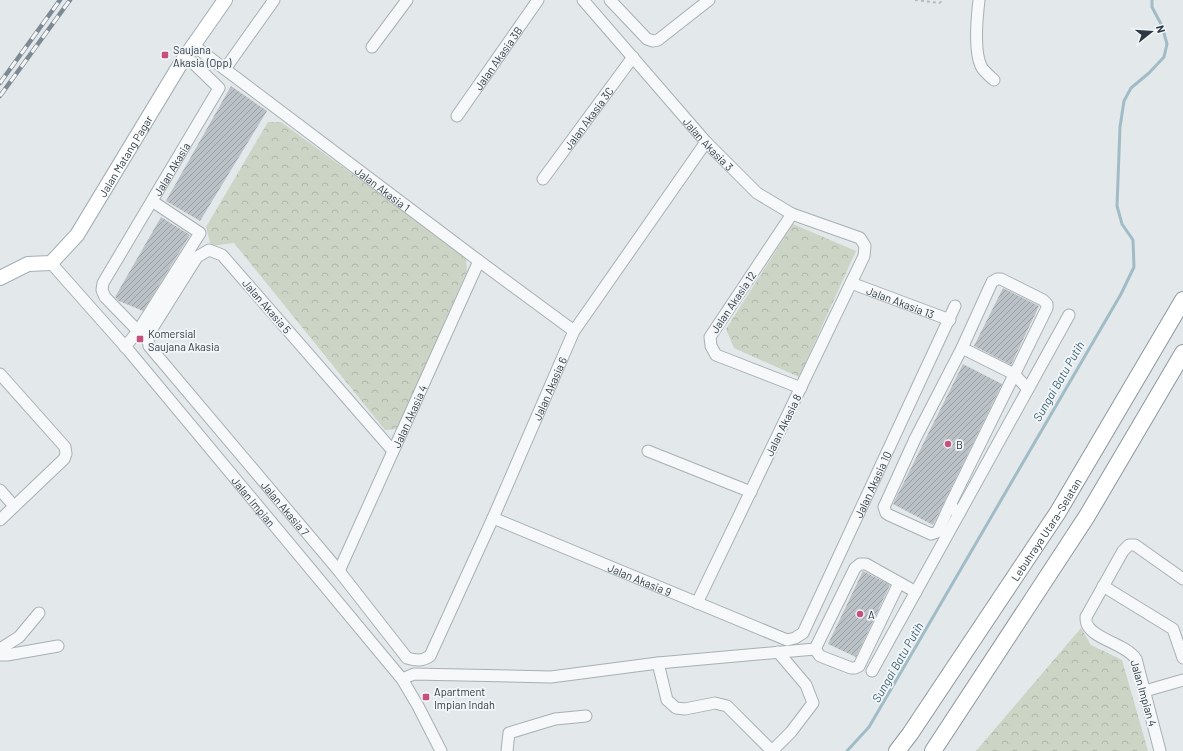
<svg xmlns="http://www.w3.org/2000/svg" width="1183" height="751" viewBox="0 0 1183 751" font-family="Barlow,sans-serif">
  <defs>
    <pattern id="forest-crowns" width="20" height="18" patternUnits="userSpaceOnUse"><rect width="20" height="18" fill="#ccd4c5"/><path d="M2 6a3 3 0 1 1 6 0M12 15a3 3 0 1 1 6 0" fill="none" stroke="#afb7aa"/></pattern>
    <pattern id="building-hatch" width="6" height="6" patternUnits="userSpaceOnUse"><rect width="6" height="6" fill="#bbc2c7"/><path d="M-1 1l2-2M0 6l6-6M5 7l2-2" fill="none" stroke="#989fa3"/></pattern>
  </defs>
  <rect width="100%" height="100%" fill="#e3e8ea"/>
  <g fill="url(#forest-crowns)">
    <polygon points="268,122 281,122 466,257 467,271 397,429 385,430 234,243 211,246 206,227"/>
    <polygon points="793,224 856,251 799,377 734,348 726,329"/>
    <polygon points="1081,628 1091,645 1122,660 1148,751 976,751"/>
  </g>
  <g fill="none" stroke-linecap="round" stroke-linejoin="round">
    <polyline stroke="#a1bcc7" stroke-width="3" points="847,751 869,727 1121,294 1134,267 1133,240 1122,224 1117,206 1120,127 1124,101 1131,88 1149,73 1164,57 1167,44 1162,26 1152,7 1152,0"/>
  </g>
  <g fill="url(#building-hatch)">
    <polygon points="231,86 267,111 200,221 166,201"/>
    <polygon points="161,217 190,235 143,311 119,301 115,297"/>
    <polygon points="1003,288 1039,306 1011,365 974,346"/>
    <polygon points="963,364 1002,384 933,525 893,504"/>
    <polygon points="863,571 890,585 856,657 828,644"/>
  </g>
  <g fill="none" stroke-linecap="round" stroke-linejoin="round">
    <defs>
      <g id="minor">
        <path id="s1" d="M583 0 706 142 757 193 792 214 860 238 865 246 864 256 697 603"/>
        <polyline points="610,0 647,39 653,41 658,40 709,0"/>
        <path d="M979 0C977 17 974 51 981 66 983 71 990 76 994 80"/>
        <path id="s2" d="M193 45 479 261 574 331"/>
        <polyline points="372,47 407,0"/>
        <polyline points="225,69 274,0"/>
        <path id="s3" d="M457 116 538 0"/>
        <path id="s4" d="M543 179 633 57"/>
        <polyline points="792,214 710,337 711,346 716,355 801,388"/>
        <path id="s5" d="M51 263 129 351 402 679 418 706 441 751"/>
        <path id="s6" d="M851 283 950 320"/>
        <path id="s7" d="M138 331 105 297 102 290 103 283 219 88 186 56"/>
        <polyline points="125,347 138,331 200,233 152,201"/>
        <polyline points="962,348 1014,374 1028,389"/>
        <polyline points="0,374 65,447 66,454 64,459 0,520"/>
        <path id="s8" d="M393 451 222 255 209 250 197 257 148 335V340L149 346 339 571 407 658C417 661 422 661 430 656L493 518 574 331 706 142"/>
        <polyline points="648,451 751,492"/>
        <polyline points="0,490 14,506"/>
        <polyline points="950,505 939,529 937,532 931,534 889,515 886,513 884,507 915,439 962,348 992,282 997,279 1001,279 1043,300 1047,304 1047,308 950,505 959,514"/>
        <path id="s9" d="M493 518 787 640 795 638 803 633 955 306"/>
        <path id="s10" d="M339 571 479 261"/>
        <polyline points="1103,586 1173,629 1183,658"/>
        <polyline points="0,649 19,637 39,613"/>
        <polyline points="815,649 820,656 851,668 855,668 859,666 899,583"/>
        <polyline points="0,655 7,655 58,646"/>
        <polyline points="658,663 667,700 676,708 685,709 715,703 727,706 772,751"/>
        <polyline points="872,671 1069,315"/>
        <polyline points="402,679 414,674 551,677 658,663 815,649 855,568 860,564 866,564 916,592"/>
        <polyline points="1145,691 1183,680"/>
        <polyline points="507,751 509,733 555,719 586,716"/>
        <polyline points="772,751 791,732 813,703 806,685 778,652"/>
        <path d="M1160 751 1136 659C1126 644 1096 640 1088 626 1086 624 1086 619 1086 617L1123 551 1129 545H1135L1183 579"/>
      </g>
      <g id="major">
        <path id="s11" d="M0 278 28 264 51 263 77 235 181 63 225 0"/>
      </g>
      <g id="highway">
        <path id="s12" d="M897 751 910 734 1058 512 1183 300"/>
        <polyline points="933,751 1087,516 1183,353"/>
      </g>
    </defs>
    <use href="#minor" stroke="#a8b0b4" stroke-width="13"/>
    <use href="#major" stroke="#a3aeb5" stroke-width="16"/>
    <use href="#highway" stroke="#8c98a0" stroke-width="18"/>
    <polyline stroke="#b5bbbe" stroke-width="2" stroke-dasharray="3 3" stroke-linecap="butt" points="915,0 939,3 944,0"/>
    <use href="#minor" stroke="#f6f8f9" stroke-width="11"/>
    <use href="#major" stroke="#fff" stroke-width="14"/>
    <use href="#highway" stroke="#fff" stroke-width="16"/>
    <defs>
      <g id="rail">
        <polyline points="0,83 60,0"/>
        <polyline points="0,96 70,0"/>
      </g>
    </defs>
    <use href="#rail" stroke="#7e8a93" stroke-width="4.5"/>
    <use href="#rail" stroke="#f3f6f8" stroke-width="3" stroke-dasharray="9" stroke-linecap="butt"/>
  </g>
  <g fill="#c5527c" stroke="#f3f6f8" stroke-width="1.5">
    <rect x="161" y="51" width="8" height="8" rx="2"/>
    <rect x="136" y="335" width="8" height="8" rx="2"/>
    <circle cx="948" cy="444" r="4"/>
    <circle cx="860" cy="614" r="4"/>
    <rect x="422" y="693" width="8" height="8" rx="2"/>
  </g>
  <g text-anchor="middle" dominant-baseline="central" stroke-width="3.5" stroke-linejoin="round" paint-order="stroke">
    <g font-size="11" fill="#2c3942" stroke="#f3f6f8" text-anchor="start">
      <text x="173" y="49">Saujana<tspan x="173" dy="13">Akasia (Opp)</tspan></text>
      <text x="148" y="333">Komersial<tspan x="148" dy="13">Saujana Akasia</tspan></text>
      <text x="956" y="444">B</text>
      <text x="868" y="614">A</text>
      <text x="434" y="691">Apartment<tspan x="434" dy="13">Impian Indah</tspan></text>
    </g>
    <g font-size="11" fill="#2c3942" stroke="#f3f6f8">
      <text stroke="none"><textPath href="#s3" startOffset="71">Jalan Akasia 3B</textPath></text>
      <text stroke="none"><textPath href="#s4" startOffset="76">Jalan Akasia 3C</textPath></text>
      <text stroke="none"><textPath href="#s1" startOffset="191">Jalan Akasia 3</textPath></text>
      <text stroke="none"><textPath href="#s11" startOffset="185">Jalan Matang Pagar</textPath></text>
      <text stroke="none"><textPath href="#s7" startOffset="195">Jalan Akasia</textPath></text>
      <text stroke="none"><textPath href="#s2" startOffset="238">Jalan Akasia 1</textPath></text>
      <text stroke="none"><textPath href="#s6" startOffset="53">Jalan Akasia 13</textPath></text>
      <text transform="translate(733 302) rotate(-56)">Jalan Akasia 12</text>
      <text transform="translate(267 306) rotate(49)">Jalan Akasia 5</text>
      <text stroke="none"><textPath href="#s8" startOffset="1113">Jalan Akasia 6</textPath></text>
      <text stroke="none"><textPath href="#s10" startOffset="170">Jalan Akasia 4</textPath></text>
      <text transform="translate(783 425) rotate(-64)">Jalan Akasia 8</text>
      <text stroke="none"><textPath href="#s9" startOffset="500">Jalan Akasia 10</textPath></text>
      <text stroke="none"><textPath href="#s5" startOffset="313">Jalan Impian</textPath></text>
      <text stroke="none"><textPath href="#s8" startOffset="603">Jalan Akasia 7</textPath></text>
      <text stroke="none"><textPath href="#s12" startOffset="267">Lebuhraya Utara–Selatan</textPath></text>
      <text stroke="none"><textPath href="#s9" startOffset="159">Jalan Akasia 9</textPath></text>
      <text transform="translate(1144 693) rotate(74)">Jalan Impian 4</text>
    </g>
    <g font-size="12" font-style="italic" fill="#395f73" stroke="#f3f6f8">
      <text transform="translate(1058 381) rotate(-60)">Sungai Batu Putih</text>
      <text transform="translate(897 662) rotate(-60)">Sungai Batu Putih</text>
    </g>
  </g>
  <g transform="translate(1151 32) rotate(73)" stroke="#f3f6f8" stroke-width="3" paint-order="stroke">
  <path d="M0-3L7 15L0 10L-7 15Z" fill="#2c3942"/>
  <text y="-6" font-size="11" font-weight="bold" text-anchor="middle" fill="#2c3942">N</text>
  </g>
</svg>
